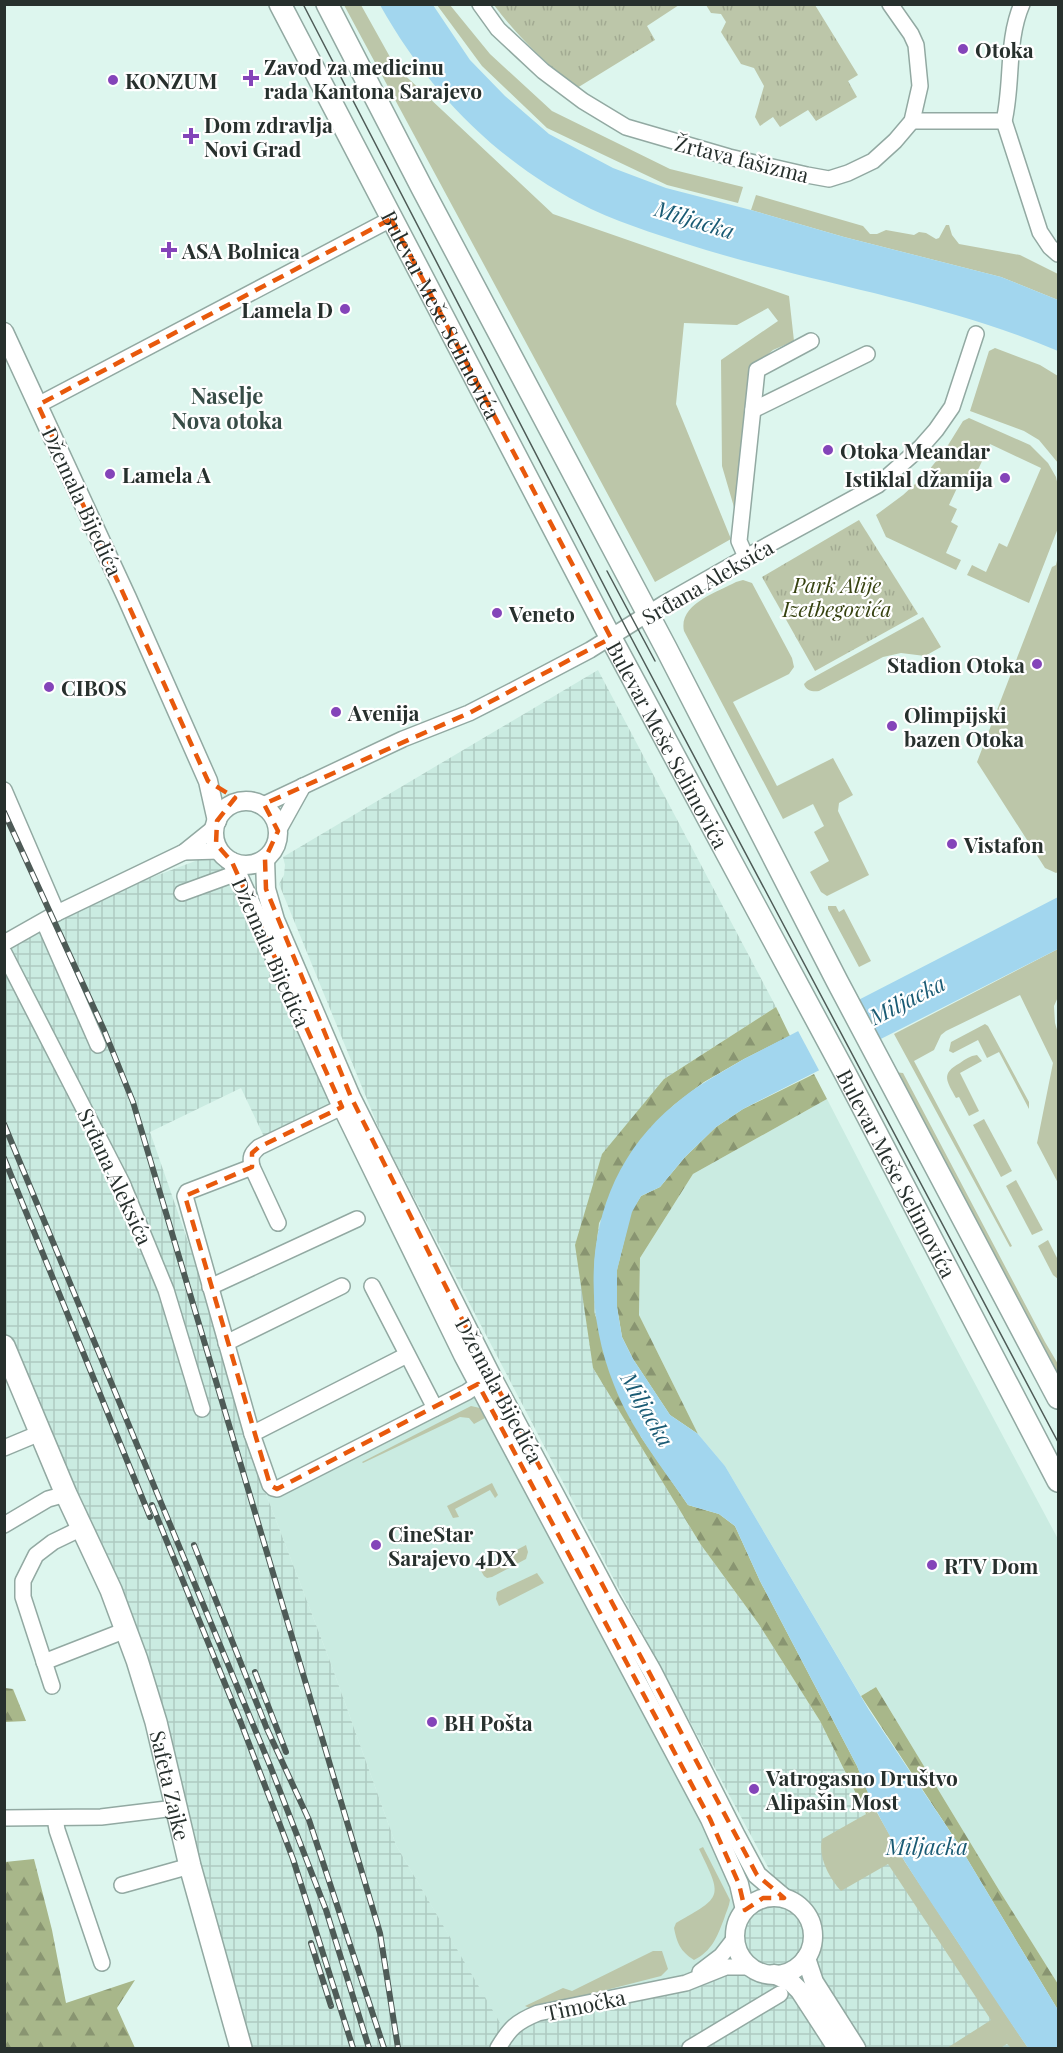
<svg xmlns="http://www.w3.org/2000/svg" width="1063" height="2053" viewBox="0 0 1063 2053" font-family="'Playfair Display',serif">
  <defs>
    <pattern id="industrial-grid" width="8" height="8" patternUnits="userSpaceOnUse" patternTransform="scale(1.5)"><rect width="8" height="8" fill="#caebe1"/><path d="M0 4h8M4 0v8" fill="none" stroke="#aecac1"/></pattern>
    <pattern id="forest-firs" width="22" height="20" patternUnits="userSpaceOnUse" patternTransform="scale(1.5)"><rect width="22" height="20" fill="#a8b78a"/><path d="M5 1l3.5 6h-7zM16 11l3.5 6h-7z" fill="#899571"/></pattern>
    <pattern id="park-tufts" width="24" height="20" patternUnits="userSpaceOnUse" patternTransform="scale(1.5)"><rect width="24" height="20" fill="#bcc6a9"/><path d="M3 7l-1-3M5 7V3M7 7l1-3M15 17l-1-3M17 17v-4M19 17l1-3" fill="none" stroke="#a2aa92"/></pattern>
  </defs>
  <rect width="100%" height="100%" fill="#ddf6ee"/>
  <g fill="#caebe1">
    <polygon points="827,1099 949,1335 1058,1539 1058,1984 999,1890 876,1687 861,1696 725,1466 698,1434 639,1315 640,1258 693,1174"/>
    <polygon points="492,1377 725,1811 745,1910 736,1928 735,1938 712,1961 684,1977 506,2034 396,1845 331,1664 266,1494"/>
  </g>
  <polygon fill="url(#industrial-grid)" points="598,670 776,1007 664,1079 593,1368 701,1545 758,1623 820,1721 876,1835 1020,2048 241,2048 111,1590 5,1371 4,938 57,913 206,857 221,858 235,882 342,1107 266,1141 241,1088 150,1132 202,1282 266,1494 331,1664 396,1845 506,2033 520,2021 684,1977 712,1961 735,1938 739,1918 750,1905 763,1898 784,1897 623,1597 382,1136 279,884 284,875 285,865 283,857"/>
  <g fill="#bcc6a9">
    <polygon points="344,5 361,5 395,66 553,214 789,296 794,341 773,350 750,370 736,514 722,466 721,360 778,321 768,308 737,325 684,323 676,404 731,539 655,582"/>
    <polygon points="437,5 450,5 490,54 552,111 670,169 743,187 738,203 667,185 547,128 482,66"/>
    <polygon points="756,195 863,226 870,234 877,234 886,230 914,235 919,232 926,233 936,239 939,238 946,225 949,225 952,235 959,244 1020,255 1058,274 1058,300 1001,277 844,237 751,210"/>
    <polygon points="995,348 1040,365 1058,376 1058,463 1039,440 1024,431 970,411 989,351"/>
    <polygon points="969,418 1030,445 1048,463 1056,477 1058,486 1058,528 1029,603 967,575 972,565 986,572 999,543 1007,547 1041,468 990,444 969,489 929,470 945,450 963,421"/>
    <polygon points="926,474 957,488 949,505 957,509 951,522 958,526 946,553 961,560 956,570 886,537 876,515 903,495"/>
    <polygon points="1058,556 1058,872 1056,873 1045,868 977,762 1052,567 1056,565"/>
    <path d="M743 580 752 583 792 658 794 667 789 674 733 702 777 786 833 758 853 795 839 803 838 811 869 875 827 896 821 892 810 872 829 861 814 832 824 826 813 804 783 819 684 631C678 604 718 592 736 582Z"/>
    <path d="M923 617 941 647 925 656 901 653 883 657 819 691C813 692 806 691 804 684L807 681Z"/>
    <polygon points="828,906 836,906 839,912 844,909 871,961 859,967 828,909"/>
    <polygon points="1058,949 1058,997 1054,1006 1055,1023 1058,1033 1058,1183 1037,1143 1053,1063 1020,995 946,1031 941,1035 934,1050 914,1061 1012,1246 1010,1247 894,1034"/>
    <polygon points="985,1024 988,1026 1029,1102 1029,1109 999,1052 987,1058 978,1040 953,1053 949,1051 951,1042"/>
    <path d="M977 1055 982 1061 960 1073 979 1111 969 1116 959 1097 956 1098C947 1081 940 1074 960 1063 965 1059 970 1056 977 1055Z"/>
    <polygon points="894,1072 903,1073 1045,1342 1058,1364 1058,1373 1047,1355"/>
    <polygon points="984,1119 1012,1171 1001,1177 973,1125"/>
    <polygon points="1016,1180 1043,1230 1032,1235 1006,1186"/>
    <polygon points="1048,1240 1058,1260 1058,1279 1053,1275 1038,1246"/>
    <polygon points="471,1406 480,1408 485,1418 474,1424 469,1418 460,1417 363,1463 362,1462"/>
    <polygon points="492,1483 498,1495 495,1498 490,1490 455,1509 459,1517 453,1518 447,1506"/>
    <polygon points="526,1545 528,1552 526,1559 492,1577 487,1578 484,1576 480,1569"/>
    <polygon points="537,1573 544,1583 499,1606 496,1599 497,1592"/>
    <path d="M875 1809 905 1862 1028 2048H1011L1007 2044 1000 2048H947L991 2020 888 1864 841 1891C829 1877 818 1858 822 1839Z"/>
    <path d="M703 1847 730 1900C729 1907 726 1912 724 1919 717 1937 712 1951 694 1960 680 1951 677 1943 674 1928L676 1923C724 1896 722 1897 699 1849Z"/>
    <polygon points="653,1951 662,1951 668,1969 661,1976 532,2009 525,2006 563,1988 572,1991"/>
  </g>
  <g fill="url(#forest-firs)">
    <polygon points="776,1007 790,1036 744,1059 704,1082 674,1105 647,1132 599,1223 594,1265 594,1312 641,1437 688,1505 719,1514 735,1526 760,1581 857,1766 875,1809 866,1814 820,1721 758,1623 701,1545 593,1368 575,1245 602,1154 664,1079"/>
    <polygon points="814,1074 827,1099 693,1174 640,1258 639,1315 698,1434 670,1415 633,1359 622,1337 617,1307 617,1270 631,1212 641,1196 660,1187 685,1157 716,1127 743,1109"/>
    <polygon points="876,1687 999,1890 1058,1984 1058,2010 957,1842 861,1696"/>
    <polygon points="5,1688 13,1689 26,1721 5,1722"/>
    <polygon points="34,1859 52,1930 66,2003 135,1980 117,2008 135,2048 5,2048 5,1862"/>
  </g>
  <g fill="url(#park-tufts)">
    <path d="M494 5H679L647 26 655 40 577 88C545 63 518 37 494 5Z"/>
    <polygon points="706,5 815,5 858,75 848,81 857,97 816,121 808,110 780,127 773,117 760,126 755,117 764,86 754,68 741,64 721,32 726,22 721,14 711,13"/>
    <polygon points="859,520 918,614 815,671 762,577"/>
  </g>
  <g fill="#a2d6ee">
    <path d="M380 5H433L470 60 505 96 549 134 613 168 666 188 751 210 844 237 1001 277 1058 300V351C946 303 823 285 706 250 668 238 628 226 591 209 499 164 430 94 380 5Z"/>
    <path d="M1058 897V949L743 1109 716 1127 685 1157 660 1187 641 1196 632 1212 617 1270V1307L622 1337 633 1359 670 1415 698 1434 725 1466 869 1710 957 1842 1058 2010V2048H1028C1003 2012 979 1975 955 1938 918 1883 880 1828 857 1766L760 1581 735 1526 719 1514 688 1505C662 1467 631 1429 614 1385 575 1287 590 1173 675 1104 696 1086 720 1073 744 1059Z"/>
  </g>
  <polygon fill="#ddf6ee" points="856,998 881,1044 821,1074 797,1029"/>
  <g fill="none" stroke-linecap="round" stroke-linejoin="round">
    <defs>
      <g id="minor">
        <polyline points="480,4 498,29 543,71 583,101 626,127 729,157 807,175 829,179 848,173 873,161 895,141 912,121 920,86 916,45 911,34 890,4"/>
        <path d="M912 121H1004C1013 83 1006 41 1022 4"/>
        <polyline points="1004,121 1040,232 1050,247 1058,254"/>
        <polyline points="38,405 391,219"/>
        <polyline points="753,410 867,354"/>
        <polyline points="746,557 739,541 757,370 811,341"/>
        <polyline points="4,790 57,913"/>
        <polyline points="261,806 403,739 469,713 514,690 590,650 665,603 746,557 878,485 921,447 936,430 952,407 976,334"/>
        <polyline points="278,831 303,786"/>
        <polyline points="184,852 220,851"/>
        <polyline points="182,893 237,873"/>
        <polyline points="44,922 98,1045"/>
        <polyline points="4,943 57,913 184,852 215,827"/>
        <polyline points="4,953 122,1183 166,1290 202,1409"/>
        <polyline points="252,1167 187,1192 185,1196 252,1434 270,1485 273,1488 277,1489 467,1392 486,1379"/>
        <path d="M278 1223 252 1167C250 1157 251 1154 259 1147L342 1107"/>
        <polyline points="372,1286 435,1408"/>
        <polyline points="210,1287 357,1219"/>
        <polyline points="226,1343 342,1286"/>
        <polyline points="252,1434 407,1355"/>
        <polyline points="4,1448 40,1433"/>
        <polyline points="4,1525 48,1499 66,1494"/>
        <polyline points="44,1662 126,1630"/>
        <polyline points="52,1686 23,1597 23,1581 36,1555 53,1542 82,1528"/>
        <polyline points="4,1818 101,1817 175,1808"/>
        <polyline points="55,1818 57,1830 102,1963"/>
        <polyline points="122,1885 190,1866"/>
        <polyline points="700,1972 721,1956 735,1938"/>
        <path d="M498 2048C510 2028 516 2022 538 2013L686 1983 726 1967H751"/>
        <polyline points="690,2048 780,1994"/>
      </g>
      <g id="tertiary">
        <polyline points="4,332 127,598 208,781 217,821"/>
        <circle cx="246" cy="833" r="32"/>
        <polyline points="265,859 266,889 275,920 351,1097 492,1377 610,1598 652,1671 735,1834 757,1875 784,1898"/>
        <polyline points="232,862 342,1107 463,1355 710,1819 739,1884 745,1910"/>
        <circle cx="774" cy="1936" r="39"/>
        <polyline points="806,1958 814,1982 856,2048"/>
        <polyline points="774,1974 791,1982 800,1991 837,2048"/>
      </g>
      <g id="secondary">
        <path id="s1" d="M280 4 605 627 845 1073 1058 1481"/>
        <polyline points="327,4 422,188 666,648 837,981 1058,1398"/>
        <path id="s2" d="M4 1346 66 1494 111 1590 137 1660 156 1722 190 1866 241 2048"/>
      </g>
    </defs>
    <use href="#minor" stroke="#92a9a2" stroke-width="18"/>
    <use href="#tertiary" stroke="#92a9a2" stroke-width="21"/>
    <use href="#secondary" stroke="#92a9a2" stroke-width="24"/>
    <use href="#minor" stroke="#fff" stroke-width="15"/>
    <use href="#tertiary" stroke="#fff" stroke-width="18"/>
    <use href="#secondary" stroke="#fff" stroke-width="21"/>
    <g stroke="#4e5b57" stroke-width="1.5">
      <polyline points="303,4 626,628 1058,1442"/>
      <polyline points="607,571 655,661"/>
    </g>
    <defs>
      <g id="rail">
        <polyline points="4,812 104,1030 133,1102 380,1933 398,2048"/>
        <polyline points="4,1124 271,1768 326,1910 369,2048"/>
        <polyline points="4,1158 150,1517"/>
        <polyline points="152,1505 241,1723 293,1859 353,2048"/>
        <polyline points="194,1545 267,1729 309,1820 384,2048"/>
        <polyline points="255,1672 286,1752"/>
        <polyline points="311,1943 331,2006"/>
      </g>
    </defs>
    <use href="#rail" stroke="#4e5b57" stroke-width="6"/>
    <use href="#rail" stroke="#fff" stroke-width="4" stroke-dasharray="11" stroke-linecap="butt"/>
  </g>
  <path fill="none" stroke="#e8590c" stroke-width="4.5" stroke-dasharray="12 8" stroke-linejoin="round" d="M391 219 611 638 469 713 264 804 278 831 265 859 266 889 351 1097 477 1349 757 1875 784 1898H763L745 1910 739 1884 710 1819 478 1384 277 1489 270 1485 185 1196 252 1167V1153L259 1147 342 1107 232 862 216 844 217 821 235 798 208 781 38 405Z"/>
  <g fill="#8444b9" stroke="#fff" stroke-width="2">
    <circle cx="963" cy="49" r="6"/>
    <path d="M248 69h6v6h6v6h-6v6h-6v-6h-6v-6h6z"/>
    <circle cx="113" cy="80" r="6"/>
    <path d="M188 127h6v6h6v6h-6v6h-6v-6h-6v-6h6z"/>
    <path d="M166 241h6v6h6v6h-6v6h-6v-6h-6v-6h6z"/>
    <circle cx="345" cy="309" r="6"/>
    <circle cx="828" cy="450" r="6"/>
    <circle cx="110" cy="474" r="6"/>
    <circle cx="1005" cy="478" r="6"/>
    <circle cx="497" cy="613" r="6"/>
    <circle cx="1037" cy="664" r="6"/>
    <circle cx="49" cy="687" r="6"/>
    <circle cx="336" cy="712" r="6"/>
    <circle cx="892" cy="726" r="6"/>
    <circle cx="952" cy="844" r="6"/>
    <circle cx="376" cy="1545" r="6"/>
    <circle cx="932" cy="1565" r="6"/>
    <circle cx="432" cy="1722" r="6"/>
    <circle cx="754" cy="1789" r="6"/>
  </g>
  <g text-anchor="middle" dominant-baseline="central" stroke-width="4.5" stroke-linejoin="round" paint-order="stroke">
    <g font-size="21" font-weight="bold" fill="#27302d" stroke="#fff" text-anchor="start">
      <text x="975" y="49">Otoka</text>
      <text x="264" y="66">Zavod za medicinu<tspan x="264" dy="24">rada Kantona Sarajevo</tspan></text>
      <text x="125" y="80">KONZUM</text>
      <text x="204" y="124">Dom zdravlja<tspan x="204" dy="24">Novi Grad</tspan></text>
      <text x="182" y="250">ASA Bolnica</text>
      <text x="333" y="309" text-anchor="end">Lamela D</text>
      <text x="840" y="450">Otoka Meandar</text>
      <text x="122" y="474">Lamela A</text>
      <text x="993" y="478" text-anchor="end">Istiklal džamija</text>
      <text x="509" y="613">Veneto</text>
      <text x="1025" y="664" text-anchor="end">Stadion Otoka</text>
      <text x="61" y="687">CIBOS</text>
      <text x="348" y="712">Avenija</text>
      <text x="904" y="714">Olimpijski<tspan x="904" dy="24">bazen Otoka</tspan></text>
      <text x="964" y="844">Vistafon</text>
      <text x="388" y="1533">CineStar<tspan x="388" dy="24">Sarajevo 4DX</tspan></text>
      <text x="944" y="1565">RTV Dom</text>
      <text x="444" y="1722">BH Pošta</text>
      <text x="766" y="1777">Vatrogasno Društvo<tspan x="766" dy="24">Alipašin Most</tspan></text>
    </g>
    <g font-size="21" fill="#27302d" stroke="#fff">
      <text transform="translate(742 158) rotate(14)">Žrtava fašizma</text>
      <text stroke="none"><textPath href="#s1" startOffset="350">Bulevar Meše Selimovića</textPath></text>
      <text transform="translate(83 501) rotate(65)">Džemala Bijedića</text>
      <text transform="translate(707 581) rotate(-30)">Srđana Aleksića</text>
      <text stroke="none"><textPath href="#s1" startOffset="836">Bulevar Meše Selimovića</textPath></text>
      <text transform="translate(272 952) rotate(66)">Džemala Bijedića</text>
      <text stroke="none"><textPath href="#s1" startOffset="1322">Bulevar Meše Selimovića</textPath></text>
      <text transform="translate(116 1176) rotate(65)">Srđana Aleksića</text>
      <text transform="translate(500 1390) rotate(62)">Džemala Bijedića</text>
      <text stroke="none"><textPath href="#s2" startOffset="471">Safeta Zajke</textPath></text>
      <text transform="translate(585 2004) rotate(-12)">Timočka</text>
    </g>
    <g font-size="21" font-style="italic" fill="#364210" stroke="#fff">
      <text x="837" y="584">Park Alije<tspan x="837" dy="24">Izetbegovića</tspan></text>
    </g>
    <g font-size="22" font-style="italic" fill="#1a5b74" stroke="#fff">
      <text transform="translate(695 219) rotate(17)">Miljacka</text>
      <text transform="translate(907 999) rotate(-27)">Miljacka</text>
      <text transform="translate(648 1409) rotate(60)">Miljacka</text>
      <text x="927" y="1846">Miljacka</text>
    </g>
    <g font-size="22" font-weight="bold" fill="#374c46" stroke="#fff">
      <text x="227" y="395">Naselje<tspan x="227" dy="25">Nova otoka</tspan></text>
    </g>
  </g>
  <rect width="1063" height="2053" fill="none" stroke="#27302d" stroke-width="12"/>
</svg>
